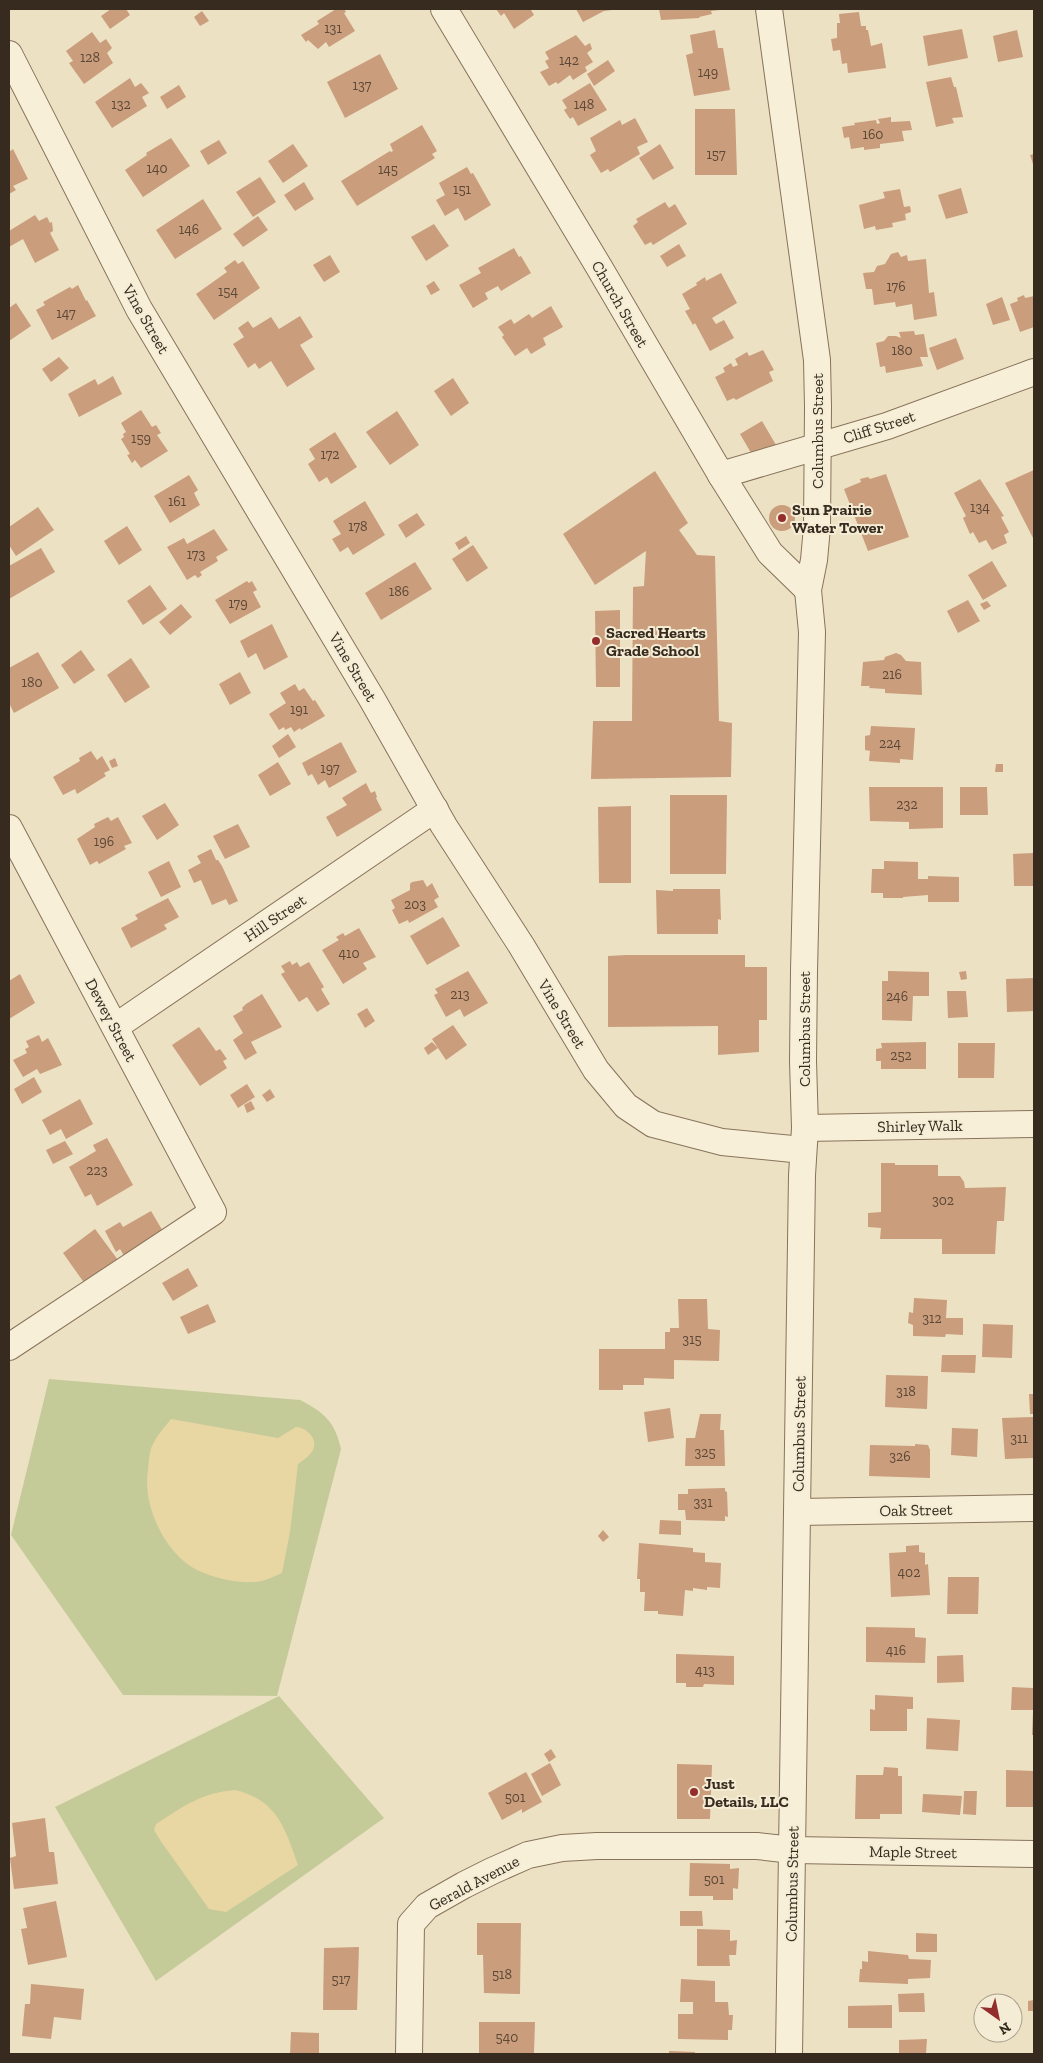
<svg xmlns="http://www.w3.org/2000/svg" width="1043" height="2063" viewBox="0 0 1043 2063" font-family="'Zilla Slab',serif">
  <rect width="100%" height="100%" fill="#ede1c4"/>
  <g fill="#c4cb99">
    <path d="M49 1379 300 1400C324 1412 335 1422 341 1449L277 1696 123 1695 11 1535Z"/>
    <polygon points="279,1696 384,1818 156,1981 55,1807"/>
  </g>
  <g fill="#e8d6a3">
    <path d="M171 1419 278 1438 296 1427C309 1428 320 1442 311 1453 307 1458 302 1461 298 1464L290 1532 282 1573C273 1577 264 1582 253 1582 236 1583 213 1578 197 1570 165 1554 142 1505 148 1470 149 1462 149 1451 153 1444 157 1435 165 1427 171 1419Z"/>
    <path d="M235 1790C277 1800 285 1828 298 1865L226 1912 209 1909 160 1840 154 1830 156 1824C184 1806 201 1793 235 1790Z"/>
  </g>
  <g fill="#ca9d7c">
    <polygon points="111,9 126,9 130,15 110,29 101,16"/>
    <polygon points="336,9 344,9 346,12 344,13 355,31 329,47 326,42 318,49 308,40 306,42 301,35 319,24 317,21"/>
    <polygon points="496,9 533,9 531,10 534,15 514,29 504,13 501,16"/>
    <polygon points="576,9 612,9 612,10 604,11 583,22"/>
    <polygon points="659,9 720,9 720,10 711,11 712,14 699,17 700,18 661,20"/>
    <polygon points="202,11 209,21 200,26 194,17"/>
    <polygon points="859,12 861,26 866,26 866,30 868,30 871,46 882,43 886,68 848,73 847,63 842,64 840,50 833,51 831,39 837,38 837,23 840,23 839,14"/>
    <polygon points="962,29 968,58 928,66 923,36"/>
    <polygon points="715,30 718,48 723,48 730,90 694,96 686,55 693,53 690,35"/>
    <polygon points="1017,30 1023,57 998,62 993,36"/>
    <polygon points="92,32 100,43 106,39 112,48 107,53 113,63 84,84 69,63 73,61 66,51"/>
    <polygon points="576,35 585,46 590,43 592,49 587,53 593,62 585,67 587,71 573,80 570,75 558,84 556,82 549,86 540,72 549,68 545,61 549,59 545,52"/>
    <polygon points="380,54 398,89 345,118 327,82"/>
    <polygon points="608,60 615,71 594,86 587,74"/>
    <polygon points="951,77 954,87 956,87 963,117 952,118 954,123 936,127 926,82"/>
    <polygon points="130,78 135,87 141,83 149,93 142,97 147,106 112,128 95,102"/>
    <polygon points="590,83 607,110 578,126 573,117 570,119 564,110 567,108 562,100"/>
    <polygon points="179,85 186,97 167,109 160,97"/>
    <polygon points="695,109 735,109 737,175 695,175"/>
    <polygon points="891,117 891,122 910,121 912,130 902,131 904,141 880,144 880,148 864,150 864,147 851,149 849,137 844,138 842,127 855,125 854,123 876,120 877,124 880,123 878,119"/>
    <polygon points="635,118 648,142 637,147 640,154 610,172 608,169 601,173 590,155 596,151 590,138 620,120 622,125"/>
    <polygon points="422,125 437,151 432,154 435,158 357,206 341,181 390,151 391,152 393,151 390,144"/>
    <polygon points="171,138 190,166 143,197 125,170 147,155 146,153"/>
    <polygon points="219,140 227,153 208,165 200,151"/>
    <polygon points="293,144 308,166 283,183 268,161"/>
    <polygon points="660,144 674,168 653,180 639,158"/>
    <polygon points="13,149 28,179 13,186 16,190 9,194 9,152"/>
    <polygon points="1034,154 1034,167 1030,155"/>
    <polygon points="467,167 471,174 473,173 491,205 465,221 458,208 445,216 436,200 445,195 439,183"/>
    <polygon points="260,177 276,202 253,217 236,192"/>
    <polygon points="304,182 314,199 295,211 284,195"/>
    <polygon points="961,188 968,213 946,219 938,195"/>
    <polygon points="900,189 904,207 910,206 911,212 905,214 906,220 892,223 893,227 876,230 875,226 864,229 859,205 885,198 883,192"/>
    <polygon points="203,199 222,229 175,259 156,230"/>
    <polygon points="665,202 669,208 675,204 687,224 653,245 651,242 645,245 633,226 638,222 636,219"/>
    <polygon points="35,215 39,221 47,217 50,223 52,222 53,231 50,233 59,250 35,263 23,239 9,247 9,231"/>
    <polygon points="258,216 268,230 243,247 233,234"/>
    <polygon points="434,224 449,246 426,261 411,237"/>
    <polygon points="679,244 686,256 667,267 660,256"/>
    <polygon points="514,248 519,257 521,256 531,273 501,291 498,286 485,293 488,299 473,308 459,285 481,273 478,268"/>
    <polygon points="898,252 901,257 907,255 908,261 926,259 929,293 934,292 937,316 914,320 912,304 896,307 895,302 874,305 872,289 866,289 863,273 874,272 877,266 885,264 891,254"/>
    <polygon points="330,255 340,272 324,282 313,265"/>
    <polygon points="235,260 238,264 243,261 260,288 214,320 196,294 227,272 224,268"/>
    <polygon points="721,273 737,303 712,318 716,324 724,320 734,338 710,351 695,323 693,325 685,311 690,309 682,294 697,285 696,283 705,277 706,281"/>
    <polygon points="434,281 440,290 431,295 426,286"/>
    <polygon points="78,285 86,301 87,300 96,316 52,340 36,310 45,305 43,302 70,287 72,289"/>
    <polygon points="1024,295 1025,298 1034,296 1034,327 1020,332 1010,304 1018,301 1017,298"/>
    <polygon points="1002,297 1010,320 993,325 986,304"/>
    <polygon points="16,303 31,326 9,341 9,308"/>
    <polygon points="551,306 563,327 543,338 546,345 531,354 527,348 515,356 502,337 504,335 498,327 511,319 514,324 529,314 532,318"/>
    <polygon points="300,316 313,337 300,345 315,369 287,387 271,361 259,369 255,363 248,368 233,344 244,337 238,328 248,321 253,328 271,317 279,329"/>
    <polygon points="914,331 915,335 924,334 928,357 920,357 923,366 886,373 885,366 880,367 876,343 884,341 888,336 896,336 901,338 899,332"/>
    <polygon points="956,338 964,359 937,370 929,348"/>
    <polygon points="763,350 774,370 769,372 773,381 736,400 734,398 727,401 715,377 725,372 723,368 731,363 733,367 738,365 735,359 747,352 749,356"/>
    <polygon points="59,357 69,368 51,382 42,369"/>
    <polygon points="113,376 122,394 79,417 68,394 95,379 98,385"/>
    <polygon points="453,378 469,403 451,416 434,391"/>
    <polygon points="141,410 152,427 156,425 161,433 157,435 168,451 141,468 135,460 132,463 127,455 130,454 121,439 124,437 123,434 126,432 121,423"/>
    <polygon points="397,411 419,445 390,465 366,432"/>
    <polygon points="762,421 776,445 754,458 740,434"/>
    <polygon points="335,432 357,467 331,484 327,477 319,482 308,464 315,459 309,449"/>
    <polygon points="1034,470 1034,540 1005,483"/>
    <polygon points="655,471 688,523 679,530 697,555 715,556 719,721 732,723 731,777 591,779 593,721 632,721 633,587 644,586 646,551 595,585 563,534"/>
    <polygon points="886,474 909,537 868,551 844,489 861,482 860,479 868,477 870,479"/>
    <polygon points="189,475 198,490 194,493 200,505 170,523 154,496"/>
    <polygon points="980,479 1004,516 1001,517 1009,532 1004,535 1007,543 992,550 986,540 979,543 973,532 970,534 963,518 966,516 954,493"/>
    <polygon points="365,501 385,535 353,555 348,547 340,552 332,539 341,534 333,521"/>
    <circle cx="782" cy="518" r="13"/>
    <polygon points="38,507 54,530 16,556 9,545 9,527"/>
    <polygon points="417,513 425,525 406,538 398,525"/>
    <polygon points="127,526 142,550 119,565 104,541"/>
    <polygon points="214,529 228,550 216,557 218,561 200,572 202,575 198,578 195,575 187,580 167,547 184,538 187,544"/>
    <polygon points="466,536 470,543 459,550 455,543"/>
    <polygon points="473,545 488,568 467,582 452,559"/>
    <polygon points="41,548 55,572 9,599 9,566"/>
    <polygon points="992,561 1007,586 983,600 968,575"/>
    <polygon points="415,562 432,589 381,620 365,593"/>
    <polygon points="247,581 249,583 252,581 257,590 253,592 261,607 230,624 215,600"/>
    <polygon points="150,585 167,609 143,625 127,601"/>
    <polygon points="968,600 980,621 958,633 947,611"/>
    <polygon points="987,601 991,606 984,610 980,604"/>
    <polygon points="181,604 192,617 170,635 159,622"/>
    <polygon points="620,610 620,687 596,687 595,611"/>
    <polygon points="272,624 288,657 264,670 256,653 248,658 240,641"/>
    <polygon points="81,650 95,670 74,684 61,665"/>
    <polygon points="38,652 59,688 14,713 9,703 9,668"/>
    <polygon points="896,653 901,655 906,661 921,662 922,695 885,693 885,689 869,688 870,686 861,686 863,662 884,660 885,657"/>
    <polygon points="131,658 150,687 125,703 107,675"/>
    <polygon points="240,672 251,693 230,705 219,684"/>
    <polygon points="295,684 299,691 304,688 313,701 315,700 325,716 301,730 300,728 294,732 291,727 285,730 284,727 279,730 269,714 286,703 280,693"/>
    <polygon points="871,726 915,728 913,760 900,759 900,763 869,761 870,751 865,750 865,736 870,735"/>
    <polygon points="288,734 296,747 279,758 272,746"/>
    <polygon points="341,742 357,772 329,788 325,780 318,785 312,774 308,776 302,763"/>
    <polygon points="91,751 97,760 102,756 110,770 104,773 106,776 77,794 75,789 63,795 53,777 80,761 79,758"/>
    <polygon points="115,758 118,766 112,768 109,761"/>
    <polygon points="278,762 291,784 270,796 258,775"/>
    <polygon points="996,764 1003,764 1003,772 995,772"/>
    <polygon points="366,783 371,793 375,791 377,797 376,798 382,810 337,837 326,817 347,805 342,798"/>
    <polygon points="869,787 943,787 943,828 909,829 909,822 870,821"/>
    <polygon points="960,787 987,787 988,815 960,815"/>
    <polygon points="670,795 727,795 726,874 670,874"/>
    <polygon points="165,803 179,825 157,840 142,816"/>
    <polygon points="631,806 631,883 599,883 598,807"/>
    <polygon points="108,817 111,821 118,817 132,843 124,846 126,849 99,864 97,861 90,865 77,839 95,827 94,824"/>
    <polygon points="238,824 250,847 225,859 213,836"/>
    <polygon points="211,849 216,860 218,860 222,866 238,901 229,905 226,899 212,905 201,880 194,883 188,870 201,863 197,856"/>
    <polygon points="1034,853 1034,886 1014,886 1013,854"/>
    <polygon points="169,861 181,887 161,897 148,872"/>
    <polygon points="884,861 918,862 918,879 928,879 928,876 959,877 959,902 928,902 928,895 903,897 903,898 883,898 883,893 871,893 872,869 884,869"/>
    <polygon points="423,880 427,887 432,883 439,897 434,900 438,907 409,923 408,920 399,924 392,910 395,908 391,900 410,890 410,884 412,882"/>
    <polygon points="673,889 720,889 721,920 718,919 718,934 657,934 656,890 673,891"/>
    <polygon points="168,898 179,917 164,925 167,929 131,948 121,928 138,919 135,915"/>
    <polygon points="443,917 460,946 427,965 410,936"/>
    <polygon points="359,928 376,957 363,963 367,969 343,984 322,950 339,940 336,937 343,933 345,936"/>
    <polygon points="626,955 745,955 745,967 767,967 767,1020 759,1020 759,1052 718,1055 718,1026 608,1027 608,956"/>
    <polygon points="290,961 292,965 297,962 300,967 309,962 324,987 321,989 330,1004 317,1012 307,997 299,1002 281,974 285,972 281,966"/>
    <polygon points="468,971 488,1003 464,1017 460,1009 446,1017 434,995 438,993 435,989"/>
    <polygon points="888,971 929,972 929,996 913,996 912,1021 882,1020 882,981 888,981"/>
    <polygon points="966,971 967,979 961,980 959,972"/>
    <polygon points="20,974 35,1003 9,1019 9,981"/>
    <polygon points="1034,978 1034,1011 1007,1012 1006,979"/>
    <polygon points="947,991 966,991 968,1017 948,1018"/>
    <polygon points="262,994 282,1027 251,1042 257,1053 245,1060 233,1040 243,1033 233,1016 243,1010 242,1008 246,1004"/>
    <polygon points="367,1008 375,1021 365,1028 357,1014"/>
    <polygon points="453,1025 467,1045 446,1060 432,1039"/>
    <polygon points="199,1027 216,1051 220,1049 227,1059 223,1061 227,1068 200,1086 172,1045"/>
    <polygon points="39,1035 42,1042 48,1038 62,1065 40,1074 37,1069 23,1077 13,1060 27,1053 25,1049 29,1047 26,1041"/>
    <polygon points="432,1042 438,1048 428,1055 424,1048"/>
    <polygon points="926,1042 926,1069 881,1069 881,1061 876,1061 876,1049 882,1048 881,1043"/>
    <polygon points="958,1043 995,1043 994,1078 958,1078"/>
    <polygon points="34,1077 42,1092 22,1104 14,1089"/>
    <polygon points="247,1084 255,1097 238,1108 230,1095"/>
    <polygon points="270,1089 275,1097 267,1102 262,1095"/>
    <polygon points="80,1099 93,1124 66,1139 61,1129 50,1135 42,1120"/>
    <polygon points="251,1101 255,1109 247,1113 244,1105"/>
    <polygon points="107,1138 133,1185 97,1206 91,1194 85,1197 69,1167 96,1151 93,1145"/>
    <polygon points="65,1141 73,1154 53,1164 46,1150"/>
    <polygon points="881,1163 895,1163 895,1165 938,1165 938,1176 960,1176 964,1182 965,1188 1006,1187 1004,1221 997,1221 995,1254 942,1254 942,1239 880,1239 881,1228 868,1227 868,1213 881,1212"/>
    <polygon points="151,1211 164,1233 126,1259 120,1249 116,1252 105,1231 120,1222 123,1227"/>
    <polygon points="95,1229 118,1260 85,1284 63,1253"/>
    <polygon points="188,1268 198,1286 173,1301 162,1283"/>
    <polygon points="914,1298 947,1300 946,1318 963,1318 963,1335 946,1334 945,1337 913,1336 913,1325 908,1323 909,1312 913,1313"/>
    <polygon points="678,1299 707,1299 708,1329 720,1330 719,1361 674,1360 674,1379 644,1378 644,1385 623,1385 623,1390 599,1390 599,1349 665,1349 665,1332 670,1332 670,1328 679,1328"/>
    <polygon points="208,1304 216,1322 188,1334 180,1317"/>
    <polygon points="983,1324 1013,1325 1012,1358 982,1357"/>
    <polygon points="942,1355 976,1355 975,1373 941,1372"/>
    <polygon points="886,1375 928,1376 927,1409 885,1407"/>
    <polygon points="1029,1394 1034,1394 1034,1414 1030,1414"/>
    <polygon points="670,1408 674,1438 648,1442 644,1412"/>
    <polygon points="700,1414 721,1414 720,1430 724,1430 725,1466 685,1466 686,1438 695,1438"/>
    <polygon points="1033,1417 1034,1458 1005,1459 1002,1418"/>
    <polygon points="952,1428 978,1429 977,1457 951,1455"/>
    <polygon points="915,1444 928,1445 930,1450 930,1478 869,1476 870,1445 915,1446"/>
    <polygon points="725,1488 725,1491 727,1492 728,1517 725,1516 725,1521 686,1520 685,1510 678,1510 678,1494 688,1494 688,1489"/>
    <polygon points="660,1520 681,1521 681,1535 659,1534"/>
    <polygon points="603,1530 609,1537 603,1542 598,1536"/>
    <polygon points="639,1543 693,1548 693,1552 705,1553 705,1562 721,1563 720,1588 707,1587 707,1590 693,1588 693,1591 685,1590 683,1616 658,1614 658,1611 644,1611 645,1592 640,1592 640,1579 637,1579"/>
    <polygon points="919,1545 919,1552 925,1553 925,1565 928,1564 930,1595 891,1597 889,1553 906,1552 906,1546"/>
    <polygon points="948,1577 979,1577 978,1614 947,1614"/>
    <polygon points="866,1627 915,1628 915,1637 926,1638 925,1663 866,1662"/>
    <polygon points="676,1654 734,1656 734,1685 704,1684 703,1687 686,1687 686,1683 676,1683"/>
    <polygon points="963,1655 964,1682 937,1683 937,1656"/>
    <polygon points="1012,1687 1034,1688 1034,1710 1011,1710"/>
    <polygon points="875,1695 913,1697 913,1709 907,1709 907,1731 870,1731 870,1709 875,1710"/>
    <polygon points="1033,1712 1034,1712 1034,1735 1032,1735"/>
    <polygon points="927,1718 960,1720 958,1751 926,1749"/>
    <polygon points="551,1749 556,1757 549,1762 544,1754"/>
    <polygon points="550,1763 561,1785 542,1796 531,1774"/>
    <polygon points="677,1764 712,1765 710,1819 677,1819"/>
    <polygon points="884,1767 898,1768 898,1776 902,1776 902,1814 880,1814 880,1819 855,1819 856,1775 883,1775"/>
    <polygon points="1006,1770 1034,1771 1034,1807 1006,1807"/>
    <polygon points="526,1772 542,1802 522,1813 522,1809 502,1820 488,1793"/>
    <polygon points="964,1791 977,1791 976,1815 963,1814"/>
    <polygon points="923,1794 962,1796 960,1815 922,1812"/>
    <polygon points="45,1818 49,1852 54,1852 58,1884 14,1889 10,1858 16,1856 12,1823"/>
    <polygon points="690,1863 730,1864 730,1869 739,1868 738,1889 733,1888 733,1900 713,1900 713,1896 689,1896"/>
    <polygon points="56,1901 67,1957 28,1965 21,1929 27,1928 23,1908"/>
    <polygon points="680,1911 702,1911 703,1926 680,1926"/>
    <polygon points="477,1923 521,1923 520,1994 484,1993 483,1955 477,1955"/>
    <polygon points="697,1929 730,1930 730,1941 737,1940 736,1955 729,1955 730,1966 697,1966"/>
    <polygon points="916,1933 937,1934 937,1952 916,1952"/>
    <polygon points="359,1947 357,2010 323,2010 324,1948"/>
    <polygon points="868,1951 908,1955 909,1959 931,1960 930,1978 908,1979 908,1984 859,1982 860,1969 862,1969 862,1961 868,1962"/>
    <polygon points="681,1979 715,1981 715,2002 728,2002 729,2015 733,2015 732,2030 728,2030 728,2040 678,2039 678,2014 693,2014 693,2002 680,2002"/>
    <polygon points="31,1984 84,1989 81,2020 54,2017 51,2039 22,2036 25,2004 30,2004"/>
    <polygon points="924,1993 925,2012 899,2012 898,1994"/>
    <polygon points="1034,2000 1034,2011 1028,2011 1028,2001"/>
    <polygon points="892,2005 892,2028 848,2028 848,2006"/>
    <polygon points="479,2022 535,2022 534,2053 479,2054"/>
    <polygon points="291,2032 319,2033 319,2054 290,2054"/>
    <polygon points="927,2039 926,2054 899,2054 899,2040"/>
    <polygon points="669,2051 695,2052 695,2054 669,2054"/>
  </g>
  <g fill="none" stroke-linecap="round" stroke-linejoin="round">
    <defs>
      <g id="minor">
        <polyline points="444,9 599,267 721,475 770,553 808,590"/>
        <polyline points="769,9 817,360 818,407 817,527 814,560 808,590 812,632 804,971 803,1061 805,1128 802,1175 789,2054"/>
        <polyline points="9,54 139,309 372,699 444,826 521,945 596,1070 626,1106 653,1124 722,1142 803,1150"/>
        <polyline points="721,475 887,426 1034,372"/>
        <polyline points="9,828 213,1212 9,1347"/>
        <polyline points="115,1027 435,809"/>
        <polyline points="805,1128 1034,1124"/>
        <polyline points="798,1512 1034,1508"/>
        <polyline points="409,2054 411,1924 427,1906 464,1885 492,1871 528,1855 562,1848 597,1846 757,1846 793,1850 1034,1854"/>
      </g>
    </defs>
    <use href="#minor" stroke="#87735b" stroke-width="28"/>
    <use href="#minor" stroke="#f8efd8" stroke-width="26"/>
  </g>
  <g fill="#942e2d" stroke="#f4ecd4" stroke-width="2">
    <circle cx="782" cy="518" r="5"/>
    <circle cx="596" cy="641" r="5"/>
    <circle cx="694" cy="1792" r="5"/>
  </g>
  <g text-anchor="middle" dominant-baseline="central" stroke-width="4" stroke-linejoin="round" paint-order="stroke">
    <g font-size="14" fill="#5c4836">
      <text x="333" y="28">131</text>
      <text x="90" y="57">128</text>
      <text x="569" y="60">142</text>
      <text x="708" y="72">149</text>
      <text x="362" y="85">137</text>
      <text x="121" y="104">132</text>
      <text x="584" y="104">148</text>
      <text x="873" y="134">160</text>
      <text x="716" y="154">157</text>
      <text x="157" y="168">140</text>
      <text x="388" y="169">145</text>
      <text x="462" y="189">151</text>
      <text x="189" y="229">146</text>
      <text x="896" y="286">176</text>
      <text x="228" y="291">154</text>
      <text x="66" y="313">147</text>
      <text x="902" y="350">180</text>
      <text x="141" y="438">159</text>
      <text x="330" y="454">172</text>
      <text x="177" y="501">161</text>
      <text x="980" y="507">134</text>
      <text x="358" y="526">178</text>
      <text x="196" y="554">173</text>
      <text x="399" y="591">186</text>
      <text x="238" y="603">179</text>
      <text x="892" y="674">216</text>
      <text x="32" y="682">180</text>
      <text x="299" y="709">191</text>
      <text x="890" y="743">224</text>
      <text x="330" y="768">197</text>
      <text x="907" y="804">232</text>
      <text x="104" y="841">196</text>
      <text x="415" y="904">203</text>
      <text x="349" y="953">410</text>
      <text x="460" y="994">213</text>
      <text x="897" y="996">246</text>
      <text x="901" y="1055">252</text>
      <text x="97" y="1170">223</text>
      <text x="943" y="1200">302</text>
      <text x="932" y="1318">312</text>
      <text x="692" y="1339">315</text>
      <text x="906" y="1391">318</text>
      <text x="1019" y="1438">311</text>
      <text x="705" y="1452">325</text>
      <text x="900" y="1456">326</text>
      <text x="703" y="1502">331</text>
      <text x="909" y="1572">402</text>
      <text x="896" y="1650">416</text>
      <text x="705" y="1670">413</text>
      <text x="515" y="1797">501</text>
      <text x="714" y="1879">501</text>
      <text x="502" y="1974">518</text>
      <text x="341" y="1979">517</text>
      <text x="507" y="2037">540</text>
    </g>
    <g font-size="16" fill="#372b1f" stroke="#f4ecd4">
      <text transform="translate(620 304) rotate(60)">Church Street</text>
      <text transform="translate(146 319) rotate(60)">Vine Street</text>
      <text transform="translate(879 427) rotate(-18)">Cliff Street</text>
      <text transform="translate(817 431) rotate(-90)">Columbus Street</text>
      <text transform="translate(353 667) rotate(59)">Vine Street</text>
      <text transform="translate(275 918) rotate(-34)">Hill Street</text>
      <text transform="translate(562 1014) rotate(59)">Vine Street</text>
      <text transform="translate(111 1020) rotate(62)">Dewey Street</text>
      <text transform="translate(804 1029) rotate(-90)">Columbus Street</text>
      <text transform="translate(920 1126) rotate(-1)">Shirley Walk</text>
      <text transform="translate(799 1434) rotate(-89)">Columbus Street</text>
      <text transform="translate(916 1510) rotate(-1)">Oak Street</text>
      <text transform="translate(913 1852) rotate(1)">Maple Street</text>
      <text transform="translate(474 1883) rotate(-28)">Gerald Avenue</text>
      <text transform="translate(792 1884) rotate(-89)">Columbus Street</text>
    </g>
    <g font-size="16" font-weight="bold" fill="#372b1f" stroke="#f4ecd4" text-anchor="start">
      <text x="792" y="509">Sun Prairie<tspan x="792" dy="18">Water Tower</tspan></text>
      <text x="606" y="632">Sacred Hearts<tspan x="606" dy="18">Grade School</tspan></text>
      <text x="704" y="1783">Just<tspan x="704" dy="18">Details, LLC</tspan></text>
    </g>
  </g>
  <rect width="1043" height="2063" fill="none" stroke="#372b1f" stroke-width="20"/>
  <g transform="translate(998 2018) rotate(147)"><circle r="24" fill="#f4ecd4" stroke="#a89f8c"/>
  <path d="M0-4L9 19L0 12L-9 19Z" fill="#942e2d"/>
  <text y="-8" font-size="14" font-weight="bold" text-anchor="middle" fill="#372b1f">N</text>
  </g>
</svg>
